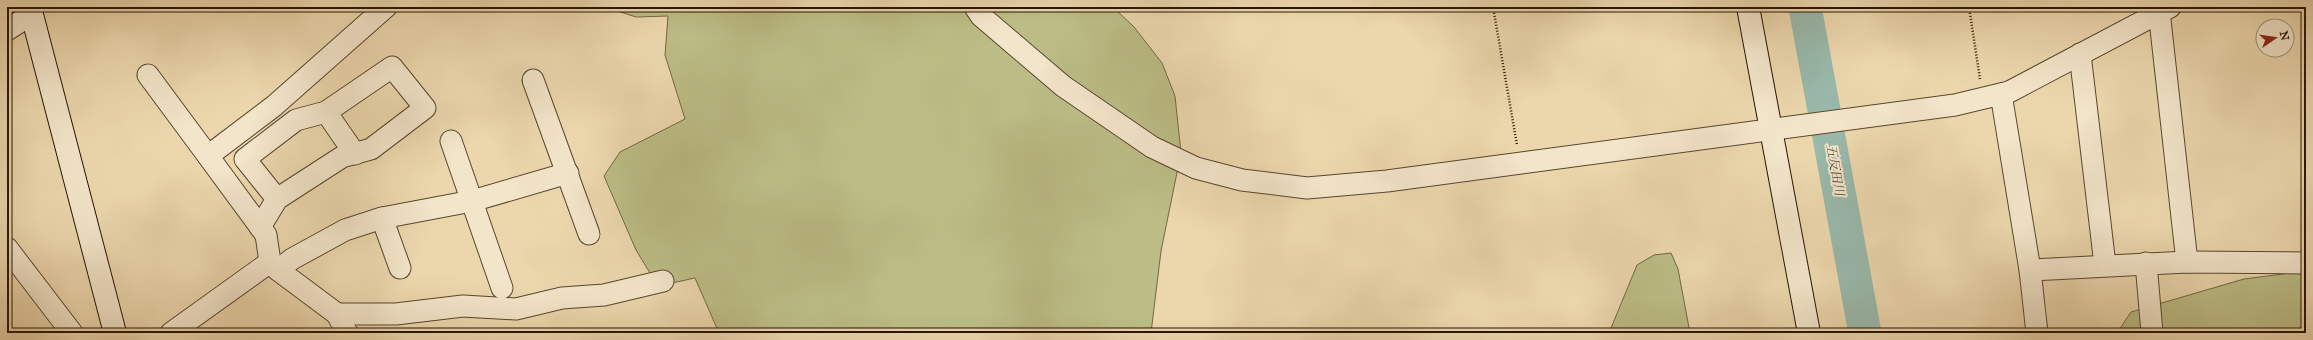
<svg xmlns="http://www.w3.org/2000/svg" width="2313" height="340" viewBox="0 0 2313 340" font-family="'IM FELL Great Primer','Noto Serif JP',serif">
  <rect width="100%" height="100%" fill="#ecd7ad"/>
  <filter id="stains"><feTurbulence type="fractalNoise" baseFrequency=".005" numOctaves="4"/><feColorMatrix values="0 0 0 0 .2 0 0 0 0 .09 0 0 0 0 .02 0 0 0 .5 -.17"/></filter>
  <radialGradient id="worn" r=".72"><stop offset=".6" stop-color="#630" stop-opacity="0"/><stop offset="1" stop-color="#630" stop-opacity=".3"/></radialGradient>
  <g fill="#bcbd86" stroke="#716944">
    <polygon points="605,7 1113,7 1134,27 1162,63 1175,96 1181,153 1161,251 1151,333 719,333 695,278 658,286 636,250 604,176 620,152 685,119 665,55 668,16 636,17"/>
    <polygon points="1671,253 1678,269 1690,333 1609,333 1637,265 1654,255"/>
    <polygon points="2306,271 2306,333 2117,333 2131,312 2244,279"/>
  </g>
  <g fill="none" stroke-linecap="round" stroke-linejoin="round">
    <polyline stroke="#99b9ab" stroke-width="33" points="1805,7 1865,333"/>
    <defs>
      <g id="street">
        <polyline points="975,7 981,16 1063,86 1152,147 1196,168 1242,180 1307,188 1387,181 1955,105 2009,92 2170,7"/>
        <polyline points="2159,11 2187,262"/>
        <polyline points="7,30 32,14"/>
        <polyline points="2080,54 2105,265"/>
        <polyline points="148,75 208,156"/>
        <polyline points="533,80 589,234"/>
        <polyline points="2001,94 2030,270 2037,333"/>
        <polyline points="326,112 355,154"/>
        <polyline points="451,141 502,288"/>
        <polyline points="382,218 400,268"/>
        <polyline points="260,227 277,199 342,157 371,149 425,108 392,67 326,112 296,120 245,159 277,199"/>
        <polyline points="7,248 72,333"/>
        <polyline points="2146,263 2152,333"/>
        <polyline points="278,270 292,259 345,230 382,218 472,201 568,173"/>
        <polyline points="2030,270 2187,262 2306,263"/>
        <polyline points="337,314 396,314 463,306 516,309 562,298 604,295 663,281"/>
        <polyline points="171,333 270,262"/>
        <polyline points="347,333 337,314 278,270 270,262 266,235 208,156 274,106 386,7"/>
      </g>
      <g id="secondary">
        <polyline points="30,7 115,333"/>
        <polyline points="1748,7 1809,333"/>
      </g>
    </defs>
    <use href="#street" stroke="#58462e" stroke-width="23"/>
    <use href="#secondary" stroke="#261503" stroke-width="24"/>
    <g stroke="#261503" stroke-width="2.5" stroke-dasharray="1 2" stroke-linecap="butt">
      <polyline points="1493,7 1517,145"/>
      <polyline points="1969,7 1980,79"/>
    </g>
    <use href="#street" stroke="#f3e5ca" stroke-width="21"/>
    <use href="#secondary" stroke="#f3e5ca" stroke-width="22"/>
  </g>
  <g text-anchor="middle" dominant-baseline="central" stroke-width="4" stroke-linejoin="round" paint-order="stroke">
    <g font-size="13" font-style="italic" fill="#4e4e3e" stroke="#f3e5ca">
      <text transform="translate(1835 170) rotate(80)">五反田川</text>
    </g>
  </g>
  <rect width="2313" height="340" fill="none" stroke="#ecd7ad" stroke-width="24"/>
  <rect x="8" y="8" width="2297" height="324" fill="none" stroke="#261503" stroke-width="2"/>
  <rect x="12" y="12" width="2289" height="316" fill="none" stroke="#261503"/>
  <g transform="translate(2275 38) rotate(77)"><circle r="19" fill="#f3e5ca" stroke="#a1927a"/>
  <path d="M0-3L7 15L0 10L-7 15Z" fill="#8f2418"/>
  <text y="-6" font-size="11" font-weight="bold" text-anchor="middle" fill="#261503">N</text>
  </g>
  <rect width="100%" height="100%" filter="url(#stains)"/>
  <rect width="100%" height="100%" fill="url(#worn)"/>
</svg>
